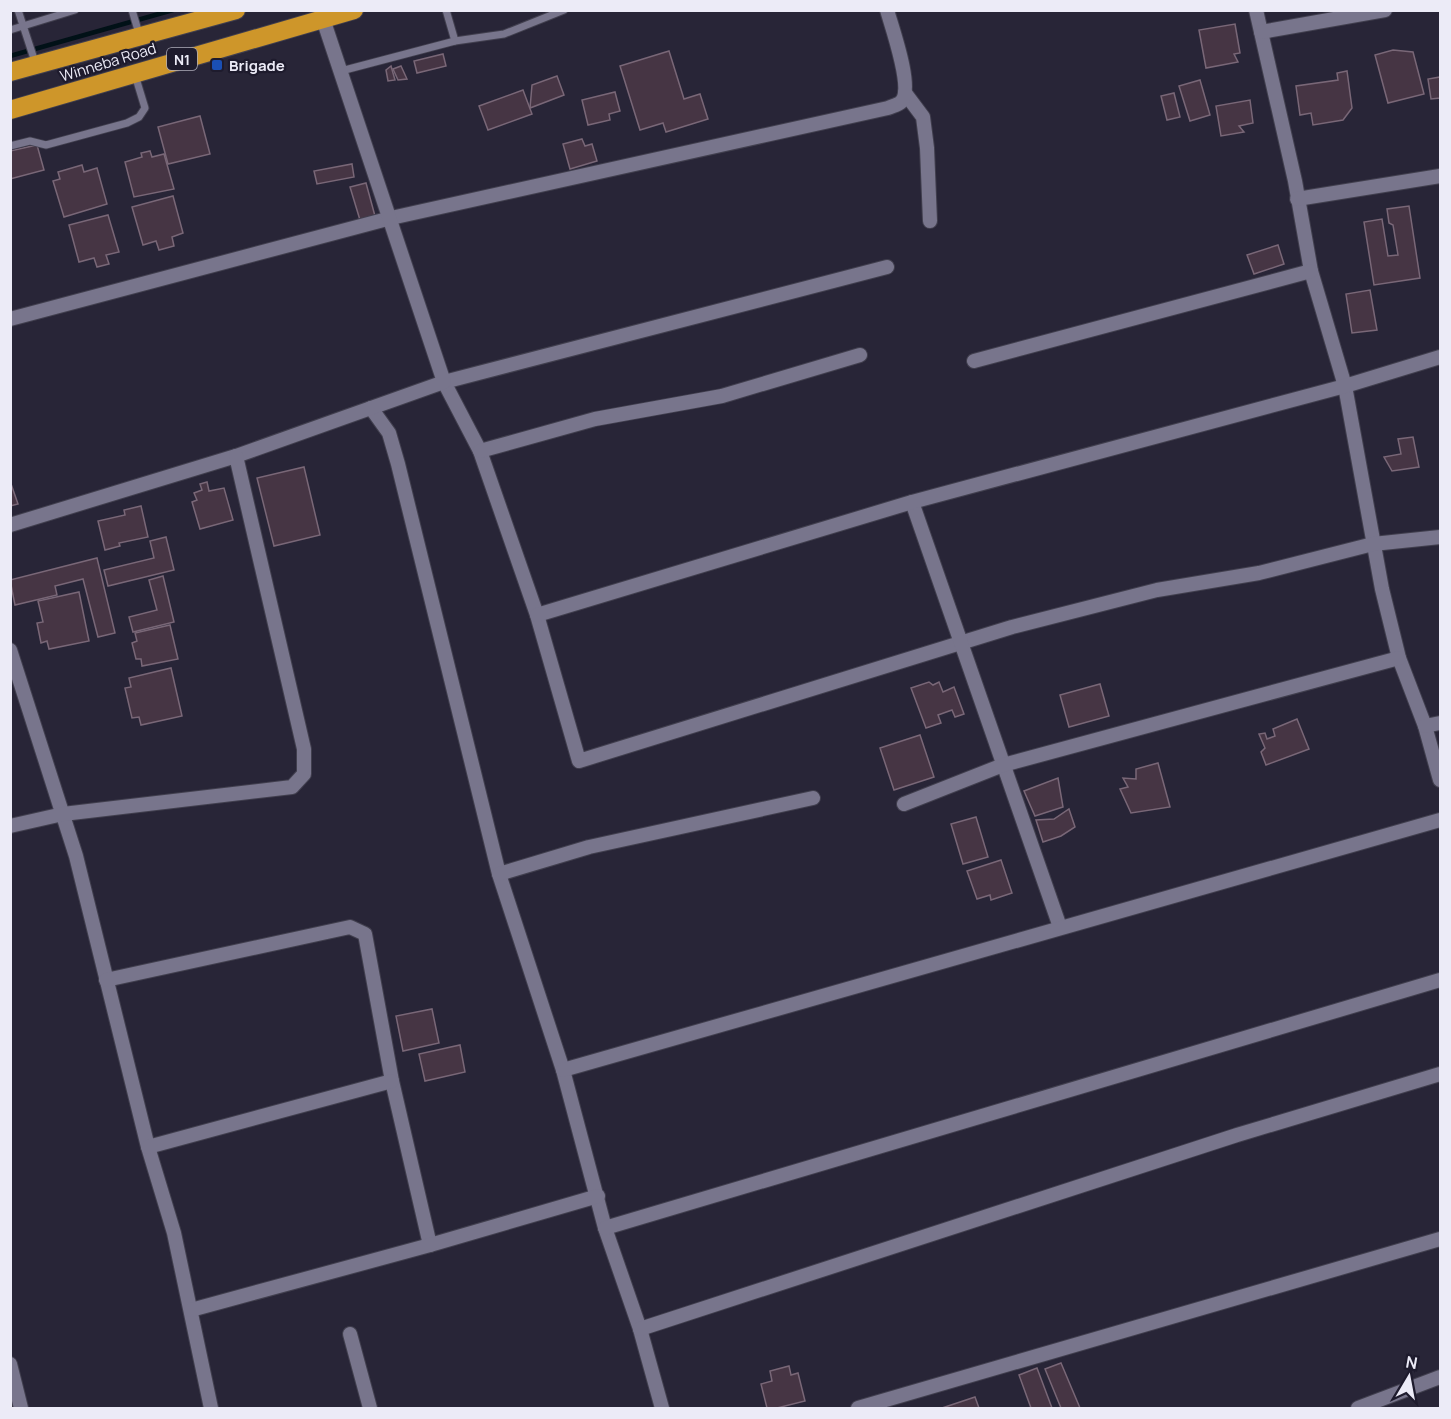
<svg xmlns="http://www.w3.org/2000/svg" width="1451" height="1419" viewBox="0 0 1451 1419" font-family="Manrope,sans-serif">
  <rect width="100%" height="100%" fill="#282537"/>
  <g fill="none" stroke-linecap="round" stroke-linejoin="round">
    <polyline stroke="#011117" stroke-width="4.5" points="10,56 173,10"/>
  </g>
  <g fill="#463544" stroke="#796777" stroke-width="1.5">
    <polygon points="1235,24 1240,53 1234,54 1238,62 1206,68 1199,30"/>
    <polygon points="1393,50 1413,52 1424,94 1388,103 1375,55"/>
    <polygon points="669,51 684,99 700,94 708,119 666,132 663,123 640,130 620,66"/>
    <polygon points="443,54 446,66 417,73 414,61"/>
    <polygon points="391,66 395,80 388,81 386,70"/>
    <polygon points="401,66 407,79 398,80 393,69"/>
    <polygon points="1347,71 1352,108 1343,120 1313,125 1311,113 1300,115 1296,86 1338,80 1337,73"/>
    <polygon points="557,76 564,95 530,108 532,85"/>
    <polygon points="1440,77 1440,98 1431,99 1428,79"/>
    <polygon points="1200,80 1210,115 1190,121 1179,86"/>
    <polygon points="523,90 532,114 488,130 479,106"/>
    <polygon points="615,92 620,111 609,114 610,120 588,125 582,100"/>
    <polygon points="1174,93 1180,117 1167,120 1161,96"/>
    <polygon points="1250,100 1253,123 1239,126 1244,132 1221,136 1216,106"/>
    <polygon points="200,116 210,154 168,164 158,127"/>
    <polygon points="582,139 585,146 592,144 597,161 570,169 563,144"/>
    <polygon points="37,145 44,170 10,179 10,151"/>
    <polygon points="150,151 152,157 164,154 174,189 134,197 125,162 142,157 141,153"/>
    <polygon points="352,164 354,177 317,184 314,171"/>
    <polygon points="82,165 84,172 97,168 107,204 64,217 53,181 60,179 58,172"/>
    <polygon points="366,183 375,216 360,220 350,187"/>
    <polygon points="173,196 183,233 172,237 174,246 159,250 156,241 143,245 132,207"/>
    <polygon points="1409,206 1420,278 1374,285 1364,222 1382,219 1388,256 1398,255 1393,225 1389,223 1387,209"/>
    <polygon points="108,215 119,252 106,255 109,264 97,267 94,258 79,262 69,225"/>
    <polygon points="1278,245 1284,264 1254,274 1247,255"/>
    <polygon points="1370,290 1377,330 1352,333 1346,294"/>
    <polygon points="1413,437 1419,467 1392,471 1384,457 1401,454 1398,439"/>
    <polygon points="304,467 320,535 274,546 257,478"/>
    <polygon points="10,481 18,504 10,506"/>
    <polygon points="207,482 209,491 224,488 233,520 200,529 192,502 197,500 194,493 202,490 200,484"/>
    <polygon points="141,506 148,537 119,543 120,546 105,550 98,521 125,515 124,510"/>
    <polygon points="166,537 174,570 108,586 104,570 154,558 150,541"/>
    <polygon points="97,558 115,633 98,637 83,579 55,586 57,595 15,605 10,580"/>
    <polygon points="163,576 174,622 133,632 129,617 157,610 149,580"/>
    <polygon points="79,592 89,641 49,649 47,641 41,643 37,623 43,622 38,601"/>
    <polygon points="170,625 178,659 142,666 141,659 136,659 132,643 137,641 135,633"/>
    <polygon points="171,668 182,716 141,725 139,717 132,718 125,688 131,687 129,678"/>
    <polygon points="929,682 933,685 939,682 943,692 954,687 964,714 955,717 952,710 938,715 941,723 926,728 911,688"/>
    <polygon points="1100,684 1109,716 1069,727 1060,695"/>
    <polygon points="1297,719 1309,749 1266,765 1261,752 1265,748 1259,734 1265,733 1267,739 1275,736 1273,729"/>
    <polygon points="920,735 934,777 894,790 880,748"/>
    <polygon points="1158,763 1170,807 1131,813 1120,789 1128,787 1123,778 1136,779 1136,769"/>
    <polygon points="1058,778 1063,807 1035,816 1024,791"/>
    <polygon points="1069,809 1075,827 1061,836 1043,842 1036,820 1054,819"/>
    <polygon points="976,817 988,857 963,864 951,824"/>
    <polygon points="1001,860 1012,893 991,900 990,895 977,899 967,871"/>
    <polygon points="432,1009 439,1043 403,1051 396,1016"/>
    <polygon points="460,1045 465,1072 425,1081 419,1054"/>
    <polygon points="1061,1363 1080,1408 1061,1408 1045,1369"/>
    <polygon points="789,1366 791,1375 798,1373 805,1401 777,1408 767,1408 761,1384 772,1381 770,1371"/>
    <polygon points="1037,1368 1052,1408 1031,1408 1019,1375"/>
    <polygon points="975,1397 979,1408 942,1408"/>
  </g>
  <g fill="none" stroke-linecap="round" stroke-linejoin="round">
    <defs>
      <g id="lane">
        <polyline points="18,10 36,65"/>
        <polyline points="132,10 140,37"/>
        <polyline points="446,10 455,41"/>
        <polyline points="10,30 75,10"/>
        <polyline points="341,71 455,41 504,34 564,10"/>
        <polyline points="10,146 30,141 46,145 127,123 139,117 145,108 135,75"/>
      </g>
      <g id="street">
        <polyline points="1256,10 1295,181 1311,271 1345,386 1382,589 1399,658 1425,726 1440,780"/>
        <polyline points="1261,32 1385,10"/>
        <polyline points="905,93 923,117 927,148 930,221"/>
        <polyline points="1297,199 1440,176"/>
        <polyline points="887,267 444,382 480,451 537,615 579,761 1012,627 1157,590 1259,573 1373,544 1440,537"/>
        <path d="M10 319 391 218 888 108C892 106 898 105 901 102 914 89 892 28 887 10"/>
        <polyline points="974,361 1311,271"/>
        <polyline points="371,408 389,433 398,464 499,874 563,1070 605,1228 640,1329 662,1408"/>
        <polyline points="480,451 595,419 722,396 860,355"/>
        <polyline points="912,502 1060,927"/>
        <polyline points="10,525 236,456 444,382 323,19"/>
        <polyline points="537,615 912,502 1345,386 1440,357"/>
        <polyline points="10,650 76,856 148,1147 174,1233 211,1408"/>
        <polyline points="1425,726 1440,723"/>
        <polyline points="904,804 1003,765 1399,658"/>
        <polyline points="10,826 63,814 292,787 304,774 304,749 236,456"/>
        <polyline points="499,874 589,847 813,798"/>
        <polyline points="106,980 350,927 365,934 392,1081 430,1245"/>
        <path d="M563 1070C855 987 1147 902 1440 820"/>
        <polyline points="148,1147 392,1081"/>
        <polyline points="605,1228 1440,980"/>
        <polyline points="191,1310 430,1245 598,1196"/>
        <polyline points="640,1329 1237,1135 1440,1074"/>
        <polyline points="350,1334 370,1408"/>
        <polyline points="10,1364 21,1408"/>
        <polyline points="858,1408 1440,1239"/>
        <polyline points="1358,1408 1440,1377"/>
      </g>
      <g id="highway">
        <polyline points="10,72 236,10"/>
        <polyline points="10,110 354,10"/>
      </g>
    </defs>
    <use href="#lane" stroke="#413f4e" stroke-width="9"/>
    <use href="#street" stroke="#413f4e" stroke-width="16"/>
    <use href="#highway" stroke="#413f4e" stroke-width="20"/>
    <use href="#lane" stroke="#78758c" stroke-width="7"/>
    <use href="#street" stroke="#78758c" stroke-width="14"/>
    <use href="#highway" stroke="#ce962a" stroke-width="18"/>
  </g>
  <rect fill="#1a4fb4" stroke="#1e1b2d" stroke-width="2" x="211" y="59" width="12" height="12" rx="3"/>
  <g text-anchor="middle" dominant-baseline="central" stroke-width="4.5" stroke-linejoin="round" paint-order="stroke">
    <rect fill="#1e1b2d" stroke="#aeadba" stroke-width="1.5" x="167" y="48" width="30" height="22" rx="4.5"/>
    <g font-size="14" font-weight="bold" fill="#ecebf7">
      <text x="182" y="59">N1</text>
    </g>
    <g font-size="15" fill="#ecebf7" stroke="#1e1b2d">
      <text transform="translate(108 62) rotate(-17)">Winneba Road</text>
    </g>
    <g font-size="15" font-weight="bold" fill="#ecebf7" stroke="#1e1b2d" text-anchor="start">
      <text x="229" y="65">Brigade</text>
    </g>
  </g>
  <rect width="1451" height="1419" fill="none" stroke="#ecebf7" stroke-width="24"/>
  <g transform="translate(1409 1377) rotate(10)" stroke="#1e1b2d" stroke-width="4.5" paint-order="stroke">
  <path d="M0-4.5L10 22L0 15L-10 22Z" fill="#ecebf7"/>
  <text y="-9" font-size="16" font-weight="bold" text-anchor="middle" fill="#ecebf7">N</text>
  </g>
</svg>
